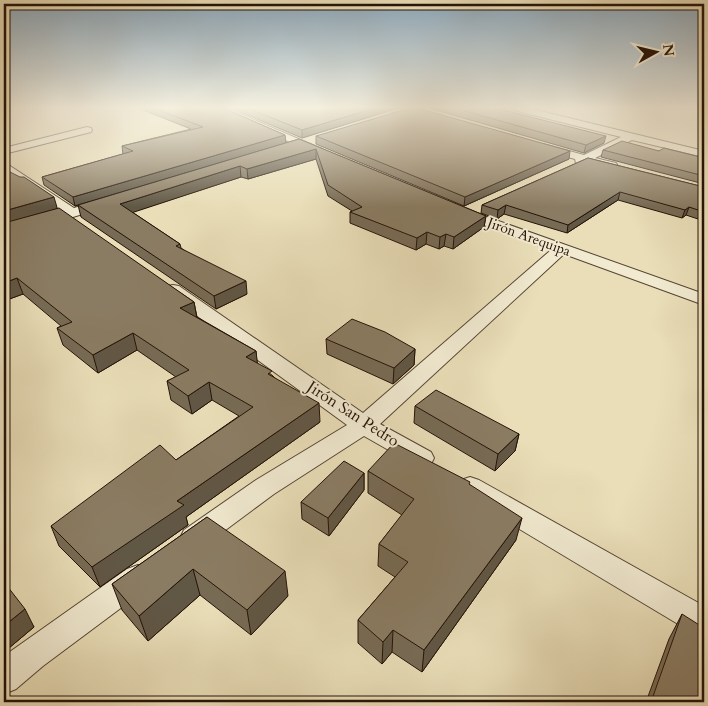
<svg xmlns="http://www.w3.org/2000/svg" width="708" height="706" viewBox="0 0 708 706" font-family="Cardo,serif">
  <rect width="100%" height="100%" fill="#e9deb8"/>
  <filter id="stains"><feTurbulence type="fractalNoise" baseFrequency=".004" numOctaves="4"/><feColorMatrix values="0 0 0 0 .2 0 0 0 0 .09 0 0 0 0 .02 0 0 0 .5 -.17"/></filter>
  <radialGradient id="worn" r=".72"><stop offset=".6" stop-color="#630" stop-opacity="0"/><stop offset="1" stop-color="#630" stop-opacity=".3"/></radialGradient>
  <g fill="none" stroke-linecap="round" stroke-linejoin="round">
    <defs>
      <g id="minor">
        <polygon points="213,108 226,108 322,149 324,151 322,153 314,153"/>
        <polygon points="511,108 528,108 704,151 704,157 632,140 595,158 616,163 618,166 616,169 612,170 586,162 576,163 575,159 539,149 537,147 543,144 584,155 621,137 513,110"/>
        <polygon points="87,127 91,128 92,130 91,132 4,154 4,148"/>
        <polygon points="4,162 74,208 104,199 111,203 109,206 4,238 4,229 62,212 4,171"/>
        <polygon points="459,207 704,294 704,305 564,254 380,424 431,452 434,458 431,464 422,467 413,464 364,436 274,494 204,546 194,550 184,546 180,538 184,530 256,480 347,425 167,294 164,290 167,286 173,285 179,286 363,413 551,250 454,214 452,211"/>
        <polygon points="470,477 479,480 704,606 704,638 693,633 461,494 457,487 461,480"/>
        <polygon points="138,565 149,569 153,578 149,587 43,666 16,689 4,694 4,656 127,569"/>
      </g>
    </defs>
    <use href="#minor" stroke="#554533" stroke-width="2"/>
    <use href="#minor" fill="#f1ead1" fill-rule="evenodd"/>
  </g>
  <g fill="#776b55" stroke="#241207">
    <polygon points="138,108 223,108 285,135 286,143 75,206 44,185 42,177 123,154 122,146 191,129"/>
    <polygon points="231,108 398,108 302,138"/>
    <polygon points="429,108 495,108 604,143 584,153"/>
    <polygon points="316,136 569,159 464,206 316,144"/>
    <polygon points="299,139 486,216 484,227 453,249 444,246 439,249 426,244 416,250 350,223 350,212 352,211 328,196 316,159 248,179 241,177 132,212 180,244 181,248 247,294 216,309 81,217 78,205"/>
    <polygon points="603,150 659,151 704,158 704,184 601,157"/>
    <polygon points="588,158 704,187 704,221 686,215 682,218 618,200 567,233 504,214 497,219 481,213 482,205"/>
    <polygon points="4,173 194,302 197,317 256,351 257,363 273,376 320,422 186,517 188,525 100,587 59,546 51,526 176,460 239,416 212,400 192,414 171,400 167,381 176,377 137,350 98,373 63,345 57,328 61,326 23,294 4,301"/>
    <polygon points="326,339 415,349 414,365 393,384 327,354"/>
    <polygon points="415,406 519,434 515,451 495,471 414,423"/>
    <polygon points="368,471 470,485 516,540 422,672 392,652 382,664 358,643 358,620 395,577 378,566 379,544 402,515 368,493"/>
    <polygon points="364,473 364,490 329,536 302,519 301,502"/>
    <polygon points="207,517 288,596 251,635 200,595 148,641 122,610 112,584"/>
    <polygon points="4,582 34,627 9,648 4,643"/>
    <polygon points="682,614 704,702 646,702 669,639"/>
  </g>
  <g fill="#615745" stroke="#241207">
    <polygon points="375,108 398,108 302,138 302,130"/>
    <polygon points="285,135 286,143 75,206 73,197"/>
    <polygon points="606,136 604,143 584,153 586,145"/>
    <polygon points="316,149 316,159 248,179 247,169"/>
    <polygon points="570,151 569,159 464,206 465,197"/>
    <polygon points="240,166 241,177 122,216 120,204"/>
    <polygon points="620,192 618,200 567,233 568,225"/>
    <polygon points="54,197 58,211 4,227 4,211"/>
    <polygon points="506,205 504,214 497,219 498,210"/>
    <polygon points="689,207 686,215 682,218 685,210"/>
    <polygon points="486,216 484,227 453,249 454,237"/>
    <polygon points="427,232 426,244 416,250 417,238"/>
    <polygon points="446,234 444,246 439,249 440,237"/>
    <polygon points="17,278 23,294 4,301 4,283"/>
    <polygon points="246,281 247,294 216,309 214,296"/>
    <polygon points="194,302 197,319 180,308"/>
    <polygon points="133,333 137,350 98,373 93,355"/>
    <polygon points="415,349 414,365 393,384 394,368"/>
    <polygon points="256,351 258,369 246,357"/>
    <polygon points="209,382 212,400 192,414 188,396"/>
    <polygon points="319,403 320,422 186,517 188,525 100,587 92,567 177,501"/>
    <polygon points="519,434 515,451 495,471 498,454"/>
    <polygon points="364,473 364,490 329,536 328,518"/>
    <polygon points="522,518 516,540 422,672 424,650"/>
    <polygon points="193,569 200,595 148,641 139,616"/>
    <polygon points="285,571 288,596 251,635 247,610"/>
    <polygon points="25,609 34,627 9,648 4,639 4,626"/>
    <polygon points="393,630 392,652 382,664 383,642"/>
  </g>
  <g fill="#8a7c63" stroke="#241207">
    <polygon points="154,108 223,108 285,135 73,197 42,177 133,151 122,146 203,127"/>
    <polygon points="247,108 375,108 302,130"/>
    <polygon points="410,108 417,108 570,151 465,197 316,136"/>
    <polygon points="454,108 495,108 606,136 586,145"/>
    <polygon points="299,139 486,216 454,237 446,234 440,237 427,232 417,238 350,212 362,207 328,185 316,149 247,169 240,166 120,204 180,244 176,246 246,281 214,296 78,205"/>
    <polygon points="622,141 659,151 664,148 704,158 704,176 603,150"/>
    <polygon points="588,158 704,187 704,212 689,207 685,210 620,192 568,225 506,205 498,210 482,205"/>
    <polygon points="10,172 20,177 24,177 54,197 4,211 4,173"/>
    <polygon points="59,208 194,302 180,308 256,351 246,357 272,371 268,374 319,403 177,501 184,505 92,567 51,526 160,445 176,460 253,407 209,382 188,396 167,381 189,370 133,333 93,355 57,328 72,322 17,278 4,283 4,223"/>
    <polygon points="352,319 385,332 415,349 394,368 326,339"/>
    <polygon points="436,390 519,434 498,454 415,406"/>
    <polygon points="394,443 470,482 469,484 522,518 424,650 393,630 383,642 358,620 408,562 379,544 414,499 368,471"/>
    <polygon points="344,461 364,473 328,518 301,502"/>
    <polygon points="207,517 285,571 247,610 193,569 139,616 112,584"/>
    <polygon points="4,582 25,609 4,626"/>
    <polygon points="682,614 704,628 704,702 651,702"/>
  </g>
  <linearGradient id="sky" x2="0" y2="1"><stop stop-color="#8da9bd"/><stop offset="0.52" stop-color="#f5f0df"/><stop offset="1" stop-color="#f5f0df" stop-opacity="0"/></linearGradient>
  <rect width="708" height="207" fill="url(#sky)"/>
  <g text-anchor="middle" dominant-baseline="central" stroke-width="4" stroke-linejoin="round" paint-order="stroke">
    <g font-size="14" fill="#241207" stroke="#f1ead1">
      <text transform="translate(529 237) rotate(20)">Jirón Arequipa</text>
    </g>
    <g font-size="16" fill="#241207" stroke="#f1ead1">
      <text transform="translate(353 414) rotate(33)">Jirón San Pedro</text>
    </g>
  </g>
  <rect width="708" height="706" fill="none" stroke="#e9deb8" stroke-width="20"/>
  <rect x="5" y="5" width="698" height="696" fill="none" stroke="#241207" stroke-width="2.5"/>
  <rect x="10" y="10" width="688" height="686" fill="none" stroke="#241207"/>
  <g transform="translate(656 52) rotate(82)" stroke="#f1ead1" stroke-width="4" paint-order="stroke">
  <path d="M0-4L9 19L0 12L-9 19Z" fill="#241207"/>
  <text y="-8" font-size="14" font-weight="bold" text-anchor="middle" fill="#241207">N</text>
  </g>
  <rect width="100%" height="100%" filter="url(#stains)"/>
  <rect width="100%" height="100%" fill="url(#worn)"/>
</svg>
